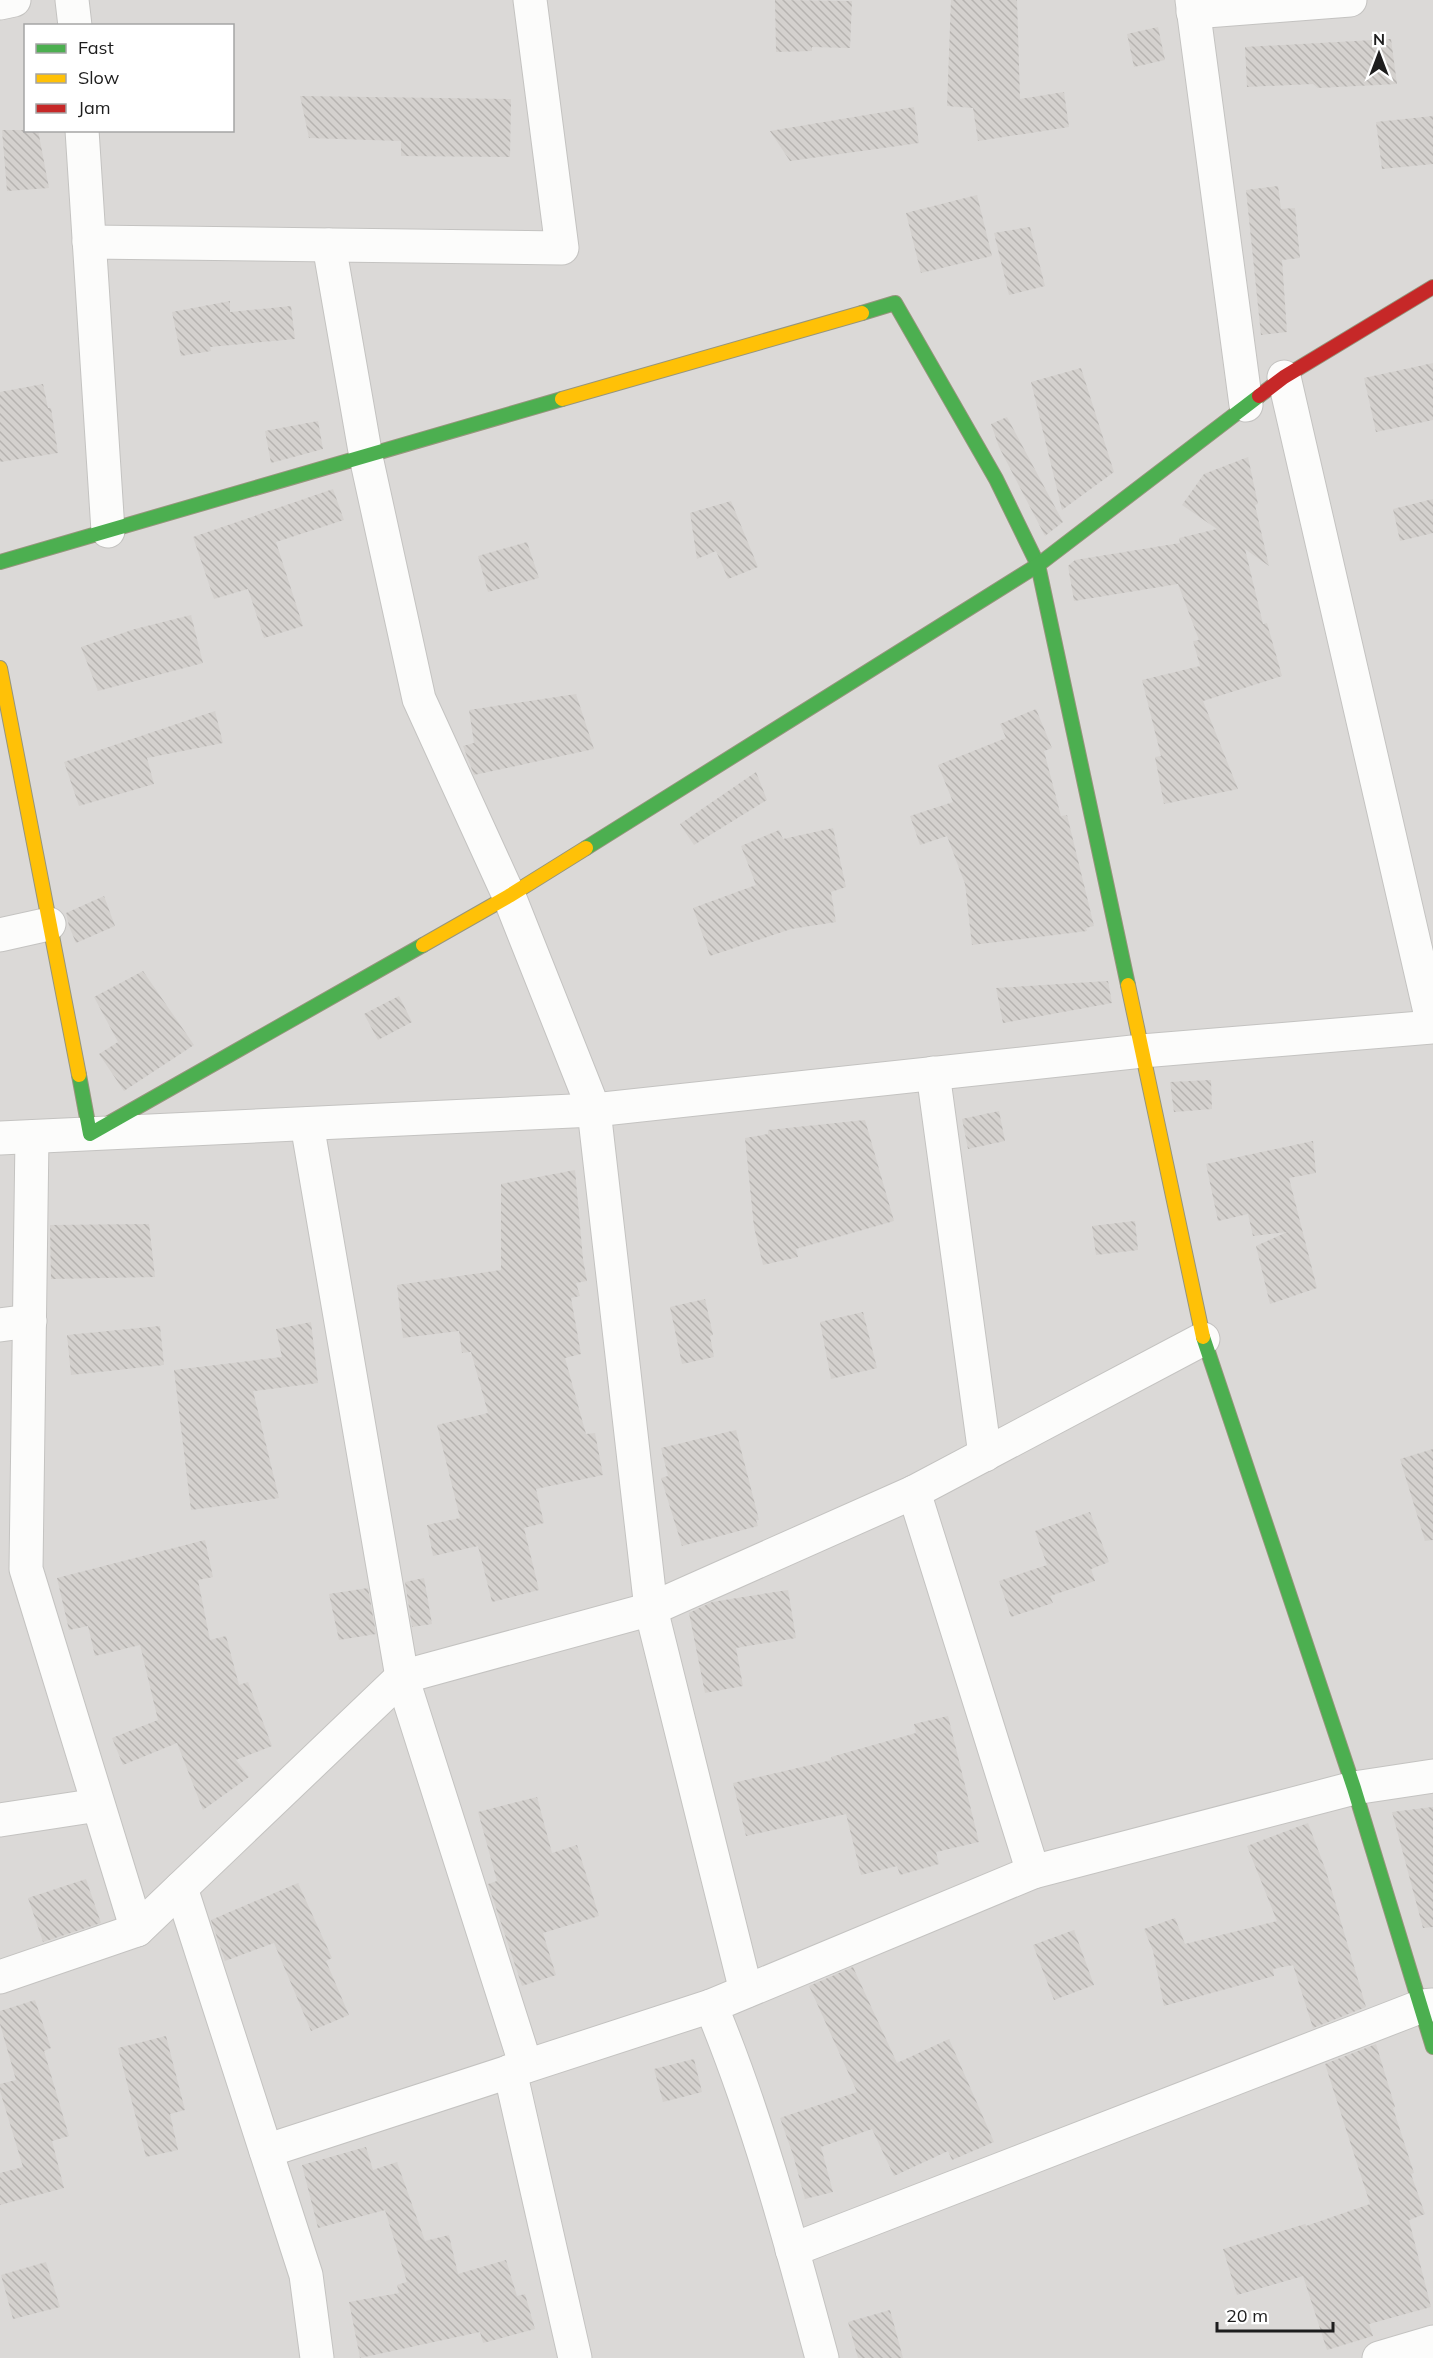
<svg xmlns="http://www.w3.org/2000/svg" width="1433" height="2358" viewBox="0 0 1433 2358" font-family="Mulish,sans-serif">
  <defs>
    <pattern id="building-back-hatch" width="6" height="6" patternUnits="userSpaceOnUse" patternTransform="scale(1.5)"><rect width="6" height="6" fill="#d4d1ce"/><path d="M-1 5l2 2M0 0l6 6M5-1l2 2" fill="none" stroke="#b6b3b0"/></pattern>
  </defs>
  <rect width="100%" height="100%" fill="#ece9e5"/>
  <path fill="#dbd9d7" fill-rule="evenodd" d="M0 0H1433V2358H0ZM26 26H232V130H26Z"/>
  <g fill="url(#building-back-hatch)">
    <polygon points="775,0 852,1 850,48 812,47 812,51 776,52"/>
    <polygon points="951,0 1017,0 1020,99 1064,92 1069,127 978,141 973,108 947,106"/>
    <polygon points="1158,27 1165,60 1134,67 1127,34"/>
    <polygon points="1391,39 1397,84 1318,88 1313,84 1247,87 1245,47"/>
    <polygon points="300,96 511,99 510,157 401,156 401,141 309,138"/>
    <polygon points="914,107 919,143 790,161 770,131"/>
    <polygon points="1433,116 1433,164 1382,169 1376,122"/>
    <polygon points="2,130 38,130 49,188 7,191"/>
    <polygon points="1278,186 1281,209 1295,208 1300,258 1282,260 1287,332 1261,335 1246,190"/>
    <polygon points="977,195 992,256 921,273 906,213"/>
    <polygon points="1030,227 1045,286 1009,295 994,233"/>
    <polygon points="230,301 230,312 291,306 295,339 210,347 211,351 181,356 172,312"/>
    <polygon points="1433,363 1433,420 1376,432 1364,378"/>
    <polygon points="1081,368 1114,472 1062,510 1031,382"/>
    <polygon points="43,384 48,408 51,408 58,453 0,462 0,392"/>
    <polygon points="1007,417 1063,522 1045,536 999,447 991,424"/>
    <polygon points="318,421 323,449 271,463 265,431"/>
    <polygon points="1248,457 1258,504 1255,505 1269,566 1245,549 1263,624 1267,623 1282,676 1203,701 1238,789 1164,804 1155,757 1161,756 1142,680 1200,666 1193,641 1199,640 1178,584 1074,601 1068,566 1075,560 1180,543 1179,538 1217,529 1182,505 1204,474"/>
    <polygon points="333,489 344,520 276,542 303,626 264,638 248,589 214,599 193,537"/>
    <polygon points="1433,499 1433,533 1400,541 1393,509"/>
    <polygon points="731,501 758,567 728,579 716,551 697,559 690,513"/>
    <polygon points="527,542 539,578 488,592 478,556"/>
    <polygon points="191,615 203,663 98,691 81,647 135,629"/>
    <polygon points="576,694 594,749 474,775 463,746 474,743 469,710"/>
    <polygon points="1036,709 1052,748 1044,751 1061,816 1067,815 1094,926 1086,928 1087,931 972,945 965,884 947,836 920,845 910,816 953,802 938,765 1006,738 1000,724"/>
    <polygon points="215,711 223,743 147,758 154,784 79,806 64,762"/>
    <polygon points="756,772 767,800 694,845 680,824"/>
    <polygon points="833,828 846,887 831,892 836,922 791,929 710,956 693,908 756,885 741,846 779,830 783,839"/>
    <polygon points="104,896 115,926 76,943 69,926 66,913"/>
    <polygon points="143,971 194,1045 124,1091 99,1054 118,1042 94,997"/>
    <polygon points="1108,981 1112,1003 1003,1023 996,988"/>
    <polygon points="399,996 412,1022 378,1040 364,1014"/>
    <polygon points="1211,1080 1212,1109 1174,1112 1170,1082"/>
    <polygon points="999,1111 1005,1141 968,1149 962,1119"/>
    <polygon points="865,1120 894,1221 796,1249 798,1257 763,1265 754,1227 745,1138 768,1134 768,1130"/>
    <polygon points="1313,1141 1316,1173 1289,1178 1317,1288 1270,1304 1256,1246 1287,1232 1253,1236 1248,1214 1218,1221 1206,1164"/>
    <polygon points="575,1170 583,1259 587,1281 576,1283 580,1296 571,1298 581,1354 565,1358 586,1434 595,1433 603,1475 536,1489 544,1523 524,1528 539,1590 492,1602 478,1546 433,1556 427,1525 460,1518 437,1425 488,1413 471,1352 462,1353 459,1331 403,1338 397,1285 501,1270 501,1184"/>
    <polygon points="1135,1221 1138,1250 1096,1255 1092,1226"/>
    <polygon points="149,1224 155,1277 51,1279 50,1225"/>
    <polygon points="705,1299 713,1335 710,1336 714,1357 682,1364 670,1307"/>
    <polygon points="863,1312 877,1368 831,1379 820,1322"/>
    <polygon points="311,1322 318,1383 253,1391 279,1498 191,1510 174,1370 282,1357 276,1329"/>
    <polygon points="160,1326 164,1365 71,1375 67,1335"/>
    <polygon points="736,1430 759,1520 756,1520 758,1526 682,1546 661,1478 668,1476 661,1448"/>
    <polygon points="1433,1449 1433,1540 1425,1541 1400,1459"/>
    <polygon points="1090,1512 1109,1562 1091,1569 1095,1581 1050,1596 1053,1603 1011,1617 999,1581 1047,1565 1035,1531"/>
    <polygon points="205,1540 213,1577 198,1580 210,1640 226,1636 239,1685 248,1682 272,1746 236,1760 249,1777 203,1810 177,1743 123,1765 112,1738 158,1720 140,1645 95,1656 88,1626 69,1630 57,1578"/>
    <polygon points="424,1578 432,1624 412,1627 405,1582"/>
    <polygon points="368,1588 376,1634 339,1640 329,1594"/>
    <polygon points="788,1590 796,1638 736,1648 743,1686 705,1693 689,1613 712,1602"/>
    <polygon points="948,1716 979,1842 936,1852 939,1864 900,1875 897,1866 861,1875 846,1814 746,1836 733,1783 832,1760 831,1757 916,1733 914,1724"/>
    <polygon points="537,1797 552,1853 577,1845 599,1916 543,1933 556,1975 522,1986 488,1884 497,1881 478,1812"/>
    <polygon points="1433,1807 1433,1927 1423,1928 1392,1812"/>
    <polygon points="1308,1823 1326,1871 1366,2007 1313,2028 1293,1965 1273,1969 1274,1976 1164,2006 1153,1951 1144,1929 1175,1918 1185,1944 1277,1921 1247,1846"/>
    <polygon points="86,1879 101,1923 43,1942 28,1898"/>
    <polygon points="298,1883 332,1958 326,1961 349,2015 311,2031 274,1943 225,1961 211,1920"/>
    <polygon points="1074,1930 1094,1985 1054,2000 1033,1945"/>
    <polygon points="853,1967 897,2063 949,2039 994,2142 952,2160 948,2151 894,2176 872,2129 821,2147 833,2192 805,2199 793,2155 780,2118 857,2092 809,1986"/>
    <polygon points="35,2000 51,2048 44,2051 69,2136 52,2141 64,2188 0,2205 0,2173 23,2167 0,2091 0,2084 16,2080 0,2024 0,2011"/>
    <polygon points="166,2036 185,2110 170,2114 178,2150 146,2157 118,2048"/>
    <polygon points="1376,2044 1395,2107 1393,2108 1414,2173 1411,2174 1425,2214 1409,2220 1431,2307 1369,2324 1373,2336 1327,2350 1303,2276 1237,2295 1223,2249 1305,2224 1306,2226 1370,2204 1325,2064"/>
    <polygon points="694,2059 702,2092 663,2102 654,2069"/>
    <polygon points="366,2147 373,2170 397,2162 425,2241 449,2235 458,2274 506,2260 517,2296 525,2294 535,2329 483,2343 480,2332 360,2358 349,2302 399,2293 397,2285 407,2282 385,2210 318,2228 302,2165"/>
    <polygon points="46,2262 60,2307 13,2319 1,2275"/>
    <polygon points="890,2310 903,2358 858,2358 848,2322"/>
  </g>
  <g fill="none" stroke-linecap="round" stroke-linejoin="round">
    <defs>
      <g id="street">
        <polyline points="72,0 75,26"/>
        <polyline points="1192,0 1246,405"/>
        <polyline points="0,3 14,0"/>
        <polyline points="1193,12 1350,0"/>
        <polyline points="82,130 108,531"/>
        <polyline points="89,242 562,248 530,0"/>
        <polyline points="329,245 366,457 419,699 509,896 594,1110 651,1609 746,1991"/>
        <polyline points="1284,377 1433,1025"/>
        <polyline points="0,935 49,924"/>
        <polyline points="933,1073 985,1455"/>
        <polyline points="307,1124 402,1677 526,2066"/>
        <polyline points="32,1137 26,1569 137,1930"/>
        <polyline points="0,1138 594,1110 1142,1051 1433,1027"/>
        <polyline points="0,1325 30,1321"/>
        <polyline points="914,1492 1033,1872"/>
        <polyline points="0,1820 98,1805"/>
        <polyline points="181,1888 306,2275 317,2358"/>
        <polyline points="0,1977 137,1930 402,1677 651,1609 914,1492 1203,1339"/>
        <polyline points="510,2071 575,2358"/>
        <polyline points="266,2151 711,2006"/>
        <polyline points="792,2250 1422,2006 1433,2005"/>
        <path d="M822 2358C790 2240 758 2119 711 2006L1033 1872 1354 1788 1433 1776"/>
        <polyline points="1379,2358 1433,2342"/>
      </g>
      <g id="fast">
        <polyline points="862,313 895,303 996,479 1038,565 1128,985"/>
        <polyline points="0,562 562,399"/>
        <polyline points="586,848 1038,565 1259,396"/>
        <polyline points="79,1075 90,1134 423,945"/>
        <polyline points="1203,1337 1354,1788 1433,2047"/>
      </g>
      <g id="slow">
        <polyline points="562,399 862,313"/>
        <polyline points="0,668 79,1075"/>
        <polyline points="423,945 509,896 586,848"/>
        <polyline points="1128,985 1203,1337"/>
      </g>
      <polyline id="jam" points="1259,396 1284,377 1433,287"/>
    </defs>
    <use href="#street" stroke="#c4c3c1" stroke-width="35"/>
    <use href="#fast" stroke="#96957c" stroke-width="16"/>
    <use href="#slow" stroke="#96957c" stroke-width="16"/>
    <use href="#jam" stroke="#96957c" stroke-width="16"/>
    <use href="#street" stroke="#fcfcfb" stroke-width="33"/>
    <use href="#fast" stroke="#4caf50" stroke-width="14"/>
    <use href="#slow" stroke="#ffc107" stroke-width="14"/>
    <use href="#jam" stroke="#c62828" stroke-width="14"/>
  </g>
  <rect x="24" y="24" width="210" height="108" fill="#ffffff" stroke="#a5a5a5" stroke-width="1.5"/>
  <rect x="36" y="44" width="30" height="9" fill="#4caf50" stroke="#a5a5a5" stroke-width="1.5"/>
  <text x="78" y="54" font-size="18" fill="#1d1d1d">Fast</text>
  <rect x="36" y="74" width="30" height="9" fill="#ffc107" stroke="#a5a5a5" stroke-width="1.5"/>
  <text x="78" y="84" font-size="18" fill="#1d1d1d">Slow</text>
  <rect x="36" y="104" width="30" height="9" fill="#c62828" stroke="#a5a5a5" stroke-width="1.5"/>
  <text x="78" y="114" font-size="18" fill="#1d1d1d">Jam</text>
  <g transform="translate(1379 54)" stroke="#ffffff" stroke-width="4.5" paint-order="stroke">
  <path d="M0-4.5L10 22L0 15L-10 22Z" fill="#1d1d1d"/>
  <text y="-9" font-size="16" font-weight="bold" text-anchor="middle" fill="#1d1d1d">N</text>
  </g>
  <path d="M1217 2322v9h116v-9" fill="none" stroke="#1d1d1d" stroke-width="3"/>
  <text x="1226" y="2322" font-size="18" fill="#1d1d1d" stroke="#ffffff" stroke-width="4.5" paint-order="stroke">20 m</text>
</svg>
